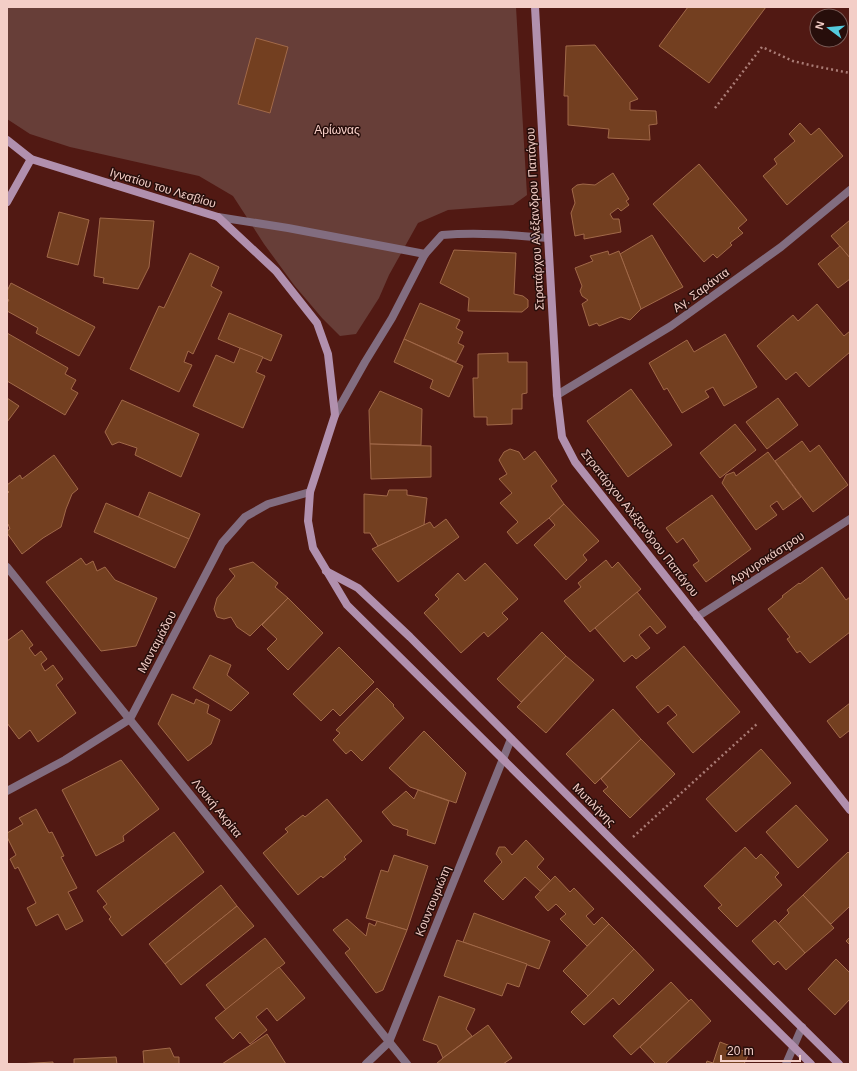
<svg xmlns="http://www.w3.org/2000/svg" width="857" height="1071" viewBox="0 0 857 1071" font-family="Helvetica,sans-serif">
  <rect width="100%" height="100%" fill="#511913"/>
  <polygon fill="#673e38" points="7,7 516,7 527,195 513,205 448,210 418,223 389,275 379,298 356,334 340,336 322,318 294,285 264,244 233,196 199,176 70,147 30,134 7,119"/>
  <g fill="#733f20" stroke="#a16949">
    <polygon points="688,7 766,7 709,83 659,46"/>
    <polygon points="256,38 288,47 270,113 238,104"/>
    <polygon points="595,45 638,99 630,102 630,110 656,111 657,124 649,125 650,140 608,138 609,129 568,125 568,96 564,96 566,46"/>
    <polygon points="800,123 811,135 819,128 843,156 787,205 763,176 777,164 774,159 795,141 789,134"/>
    <polygon points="699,164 747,220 738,228 743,233 730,243 732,245 717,258 713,254 704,262 653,204"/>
    <polygon points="613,173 629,199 626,201 629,205 621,211 618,208 610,214 613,219 619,219 621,232 584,239 584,234 575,236 571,213 575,203 572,189 577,185 583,184 595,185"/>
    <polygon points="59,212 89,220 78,265 47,257"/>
    <polygon points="100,218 154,221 149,267 138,289 103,283 104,278 94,276"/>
    <polygon points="850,220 850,258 831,236"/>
    <polygon points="652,235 683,287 641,309 620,254"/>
    <polygon points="840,246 850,258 850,279 838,288 818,264"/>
    <polygon points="454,250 516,253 514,294 523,296 528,300 528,307 522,312 468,311 469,298 440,283"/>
    <polygon points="608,251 609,255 619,251 641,309 630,320 621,317 599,326 597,323 589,326 582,304 588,300 582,296 580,291 582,286 575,268 593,261 590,256"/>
    <polygon points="190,253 219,267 211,286 222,292 193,354 188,351 184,362 192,365 179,392 130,369 159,306 164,308"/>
    <polygon points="11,283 95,327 79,356 36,333 38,328 7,311 7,303 9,300 7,299 7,291"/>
    <polygon points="420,303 460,320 456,328 463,332 458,343 464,346 456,362 404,339"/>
    <polygon points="817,304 844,336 850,331 850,352 809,387 796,372 786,380 757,346 793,315 798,321"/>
    <polygon points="229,313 282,335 271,361 218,339"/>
    <polygon points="7,333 68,368 65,374 76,380 71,389 78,393 65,415 7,381"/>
    <polygon points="725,334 757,387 724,406 713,387 705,391 709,397 682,413 667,388 664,390 649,363 687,340 694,352"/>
    <polygon points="404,339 463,366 449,397 430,388 433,380 394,362"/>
    <polygon points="240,348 263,357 256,372 265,376 243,428 193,406 216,355 234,363"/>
    <polygon points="508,353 508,362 527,362 527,393 522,394 522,409 512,409 512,424 487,425 487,417 474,417 473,378 478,378 478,354"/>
    <polygon points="631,389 672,445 628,477 587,421"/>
    <polygon points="380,391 422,409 421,445 370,444 369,410"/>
    <polygon points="7,398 19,406 7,422"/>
    <polygon points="778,398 798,425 767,449 746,422"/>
    <polygon points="122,400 199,434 181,477 135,455 137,448 119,442 112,445 105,432"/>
    <polygon points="735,424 756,450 720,478 700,453"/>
    <polygon points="802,441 810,452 819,445 848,485 813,512 775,461"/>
    <polygon points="370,444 431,446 431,477 371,479"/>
    <polygon points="510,449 519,452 524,460 535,451 557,481 551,486 564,504 549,518 517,544 507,532 518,522 500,503 512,493 499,479 507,474 499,460 504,452"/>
    <polygon points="768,452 801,497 783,510 777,501 770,506 777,515 756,530 722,483 726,475 734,472 736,476"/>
    <polygon points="54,455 78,489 72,494 66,509 61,527 43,538 22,554 7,533 7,531 10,529 8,524 7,525 7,494 9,492 7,490 7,485 20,475 22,479"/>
    <polygon points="389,490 407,490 407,495 427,498 424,525 378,546 370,533 364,533 364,494 387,496"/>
    <polygon points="149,492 200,514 189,539 138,518"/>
    <polygon points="712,495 751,549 706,582 693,565 699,561 683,538 677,543 666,528"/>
    <polygon points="106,503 189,539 175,568 94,532"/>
    <polygon points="564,504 599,541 583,555 587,560 566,580 534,545 555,525 549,518"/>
    <polygon points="446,519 459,537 398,582 372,549 430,522 434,528"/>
    <polygon points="81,558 86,565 93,561 97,571 105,567 115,580 157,598 136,646 101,651 46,582"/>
    <polygon points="606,560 612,568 618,562 641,589 590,632 564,601 581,587 578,583"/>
    <polygon points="253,562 278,583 275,587 288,598 250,636 237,627 231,617 224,619 217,617 214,609 217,598 235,576 229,569"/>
    <polygon points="485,563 518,599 502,613 508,619 488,637 484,632 461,653 424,613 439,599 435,595 458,573 465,581"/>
    <polygon points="822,567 846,600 850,597 850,632 810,663 800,651 797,653 787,639 790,637 768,609 783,597 782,596 799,583 800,584"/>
    <polygon points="637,592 666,627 657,634 650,626 639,635 650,648 636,659 632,655 624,662 595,628"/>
    <polygon points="288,598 323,633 288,670 267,649 277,639 262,625"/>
    <polygon points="22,630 33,645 29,648 35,656 41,651 47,659 41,664 45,671 53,665 63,679 56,685 76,713 38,742 30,730 19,739 7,723 7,641"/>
    <polygon points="542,632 566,656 521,702 497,679"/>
    <polygon points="684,646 740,712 693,753 667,723 677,715 668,705 658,713 636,687"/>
    <polygon points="339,647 374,682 340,716 333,709 321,721 293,694"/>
    <polygon points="210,655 231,665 227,675 249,693 231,711 193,688"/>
    <polygon points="566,656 594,680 546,733 517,707"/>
    <polygon points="377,688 394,705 393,706 404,718 362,761 351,750 346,754 333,740 340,733 336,730"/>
    <polygon points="172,694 194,704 196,699 209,705 207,713 220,720 211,744 188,761 158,724"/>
    <polygon points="850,703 850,730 840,738 827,721"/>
    <polygon points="613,709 641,739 595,784 566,754"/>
    <polygon points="424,731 466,773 456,803 410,787 389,768"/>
    <polygon points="641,739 675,774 630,818 603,791 608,787 601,779"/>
    <polygon points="761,749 791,783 736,832 706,799"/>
    <polygon points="121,760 159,809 123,836 124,841 96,856 62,790"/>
    <polygon points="418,790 449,801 435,844 407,835 408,830 393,825 382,812 406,791 414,799"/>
    <polygon points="327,799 362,841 344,857 346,859 323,878 321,876 298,895 263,853 288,832 285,829 303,815 305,817"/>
    <polygon points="796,805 828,840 798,868 766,832"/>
    <polygon points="36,809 49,833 52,832 64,856 61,857 77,888 68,892 83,921 66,930 58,914 36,926 27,908 36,903 18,867 15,869 10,859 16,855 7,837 7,833 23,824 19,818"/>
    <polygon points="174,832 204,872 122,936 109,919 111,917 103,907 107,904 97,891"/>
    <polygon points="526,840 544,859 537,867 551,881 540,891 525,877 503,900 484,881 502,862 496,854 499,847 505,847 512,855"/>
    <polygon points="745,847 756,859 761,854 779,873 775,877 782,885 737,927 718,908 722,905 704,886"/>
    <polygon points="848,852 850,854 850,906 831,924 803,895"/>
    <polygon points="394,855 428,866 407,930 366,918 381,870 388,872"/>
    <polygon points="555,876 570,892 574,888 594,909 586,916 594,925 602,917 609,924 587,946 560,919 566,914 556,904 548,911 535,897"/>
    <polygon points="221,885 237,906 165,964 149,944"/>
    <polygon points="803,895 834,928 805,953 778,924 789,913 787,910"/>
    <polygon points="237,906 254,926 181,985 165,964"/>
    <polygon points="474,913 550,941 539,969 463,942"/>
    <polygon points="347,919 366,936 369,923 375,926 377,921 407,930 383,990 376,993 345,953 350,949 333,930"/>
    <polygon points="775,920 805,953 786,970 778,961 774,965 752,941"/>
    <polygon points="609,924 634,949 588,996 563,971"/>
    <polygon points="850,937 850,945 846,941"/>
    <polygon points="265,938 285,963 226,1010 206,985"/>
    <polygon points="457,940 527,964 519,987 507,983 502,996 444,976"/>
    <polygon points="634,949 654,970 619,1005 613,998 584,1025 571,1012 588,996"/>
    <polygon points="836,959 850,973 850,999 835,1015 808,989"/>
    <polygon points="279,967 305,998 277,1021 267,1008 256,1017 267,1030 250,1044 240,1032 233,1039 215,1018"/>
    <polygon points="671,982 689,1001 631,1055 613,1036"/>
    <polygon points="439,996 475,1009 466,1029 472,1036 443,1058 437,1045 423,1040"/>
    <polygon points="691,999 711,1021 665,1064 656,1064 640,1047"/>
    <polygon points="488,1025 512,1058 503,1064 436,1064 443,1058"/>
    <polygon points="267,1034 286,1064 222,1064"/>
    <polygon points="720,1042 749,1053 744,1064 706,1064 707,1061 713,1063"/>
    <polygon points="170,1048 174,1057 179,1057 179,1064 144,1064 143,1051"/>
    <polygon points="116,1057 117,1064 74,1064 74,1059"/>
    <polygon points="53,1062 53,1064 17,1064"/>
  </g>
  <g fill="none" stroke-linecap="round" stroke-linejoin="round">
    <g stroke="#aa7c76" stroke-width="2.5" stroke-dasharray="2 3" stroke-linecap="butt">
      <polyline points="715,108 762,47 793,61 814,66 850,73"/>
      <polyline points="633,837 758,723"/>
    </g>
    <g stroke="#826d80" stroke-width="8">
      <polyline points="218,217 288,228 425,254"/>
      <polyline points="557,395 671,326 781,247 850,190"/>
      <path d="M335 415 365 362 392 318 425 254 442 235C478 232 512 235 548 238"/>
      <polyline points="7,567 407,1064"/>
      <polyline points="697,617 850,519"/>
      <polyline points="7,791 65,760 130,719 222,543 245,517 268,504 310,492"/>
      <polyline points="366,1064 389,1042 511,739"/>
      <polyline points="786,1064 802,1027"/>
    </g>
    <g stroke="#b190ae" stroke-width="8">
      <polyline points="535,7 557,395 562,437 575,462 850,810"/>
      <polyline points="7,140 31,159 218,217 276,271 317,323 328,354 335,415 310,492 308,521 313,548 347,605 811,1064"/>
      <polyline points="7,202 31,159"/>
      <polyline points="326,571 358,588 410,637 620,848 839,1064"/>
    </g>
  </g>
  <g text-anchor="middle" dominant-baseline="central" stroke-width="3" stroke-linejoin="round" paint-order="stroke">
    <g font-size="12" fill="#fcd4cd" stroke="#270e0b">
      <text x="337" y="130">Αρίωνας</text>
    </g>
    <g font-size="12" fill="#f3cec7" stroke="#270e0b">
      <text transform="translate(163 188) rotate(17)">Ιγνατίου του Λεσβίου</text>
      <text transform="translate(535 219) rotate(-93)">Στρατάρχου Αλέξανδρου Παπάγου</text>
      <text transform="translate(701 290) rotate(-36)">Αγ. Σαράντα</text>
      <text transform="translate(640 523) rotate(52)">Στρατάρχου Αλέξανδρου Παπάγου</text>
      <text transform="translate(767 558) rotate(-33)">Αργυροκάστρου</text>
      <text transform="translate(157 642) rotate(-62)">Μανταμάδου</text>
      <text transform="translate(594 805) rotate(45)">Μυτιλήνης</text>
      <text transform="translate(217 808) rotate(51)">Λουκή Ακρίτα</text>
      <text transform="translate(433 901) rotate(-68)">Κουντουριώτη</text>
    </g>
  </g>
  <rect width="857" height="1071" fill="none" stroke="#f3cec7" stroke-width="16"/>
  <g transform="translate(829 28) rotate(286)"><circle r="19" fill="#270e0b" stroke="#795b56"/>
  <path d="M0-3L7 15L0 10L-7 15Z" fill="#54cadd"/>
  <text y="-6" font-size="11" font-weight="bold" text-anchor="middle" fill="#f3cec7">N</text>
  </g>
  <path d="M721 1055v6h79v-6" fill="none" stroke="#f3cec7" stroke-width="2"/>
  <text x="727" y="1055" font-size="12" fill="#f3cec7" stroke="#270e0b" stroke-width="3" paint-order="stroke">20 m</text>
</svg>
